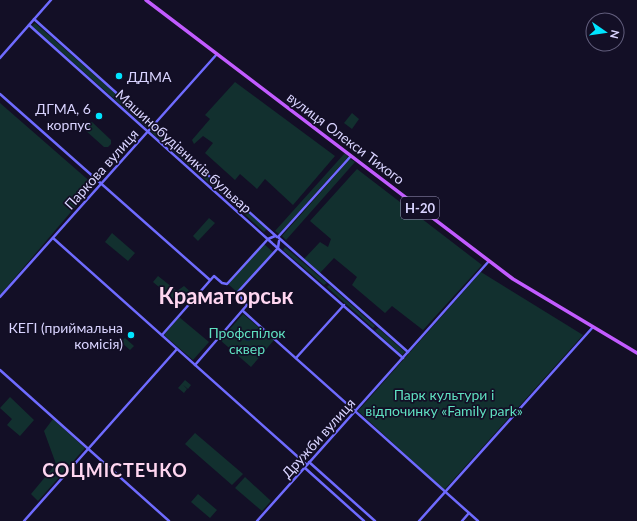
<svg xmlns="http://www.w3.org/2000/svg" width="637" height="521" viewBox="0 0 637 521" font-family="Lato,sans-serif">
  <rect width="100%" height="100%" fill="#130f26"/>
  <g fill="#12302f">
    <polygon points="35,23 150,124 146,127 32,26"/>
    <polygon points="235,82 335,156 293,205 265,179 257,189 240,174 235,180 205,153 213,143 203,136 194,144 192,140 210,119 205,115"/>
    <polygon points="0,103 94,185 0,295"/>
    <polygon points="352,113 359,119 352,129 344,123"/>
    <polygon points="88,122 92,122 111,140 111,144 108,147 104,147 85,130 85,125"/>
    <polygon points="153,128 228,194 225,197 150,131"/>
    <polygon points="345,153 348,157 279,234 275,231"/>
    <polygon points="350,159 355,162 286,240 282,236"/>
    <polygon points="357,169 482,265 423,330 392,306 385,313 352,285 357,277 334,258 320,273 304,259 320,242 328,247 331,239 310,221"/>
    <polygon points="229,195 267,229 264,232 227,198"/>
    <polygon points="209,218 215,223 198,241 193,236"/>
    <polygon points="112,233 135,253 128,261 105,242"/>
    <polygon points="264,244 273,252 237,292 228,284"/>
    <polygon points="285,247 327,283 324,285 283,250"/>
    <polygon points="481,272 583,335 445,489 443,489 358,411"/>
    <polygon points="158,276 177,291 184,286 193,294 182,306 153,282"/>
    <polygon points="329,285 375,326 373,328 327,287"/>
    <polygon points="243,314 274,340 251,367 220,340"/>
    <polygon points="179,317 209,342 193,360 164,335"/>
    <polygon points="378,328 405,352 402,355 375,331"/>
    <polygon points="125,338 134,346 130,350 121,342"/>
    <polygon points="185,380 191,385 188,389 183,385 187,389 184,393 178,388"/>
    <polygon points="10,397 34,420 20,436 7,425 12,419 0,408"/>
    <polygon points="53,419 85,448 38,501 31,494 56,464 44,431"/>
    <polygon points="195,433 243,474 232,485 185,444"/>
    <polygon points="245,477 271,501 262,511 235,488"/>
    <polygon points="198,494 217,510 210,518 191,502"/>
  </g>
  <circle fill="#0c2248" cx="248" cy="336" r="5"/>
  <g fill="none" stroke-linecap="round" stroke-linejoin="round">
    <g stroke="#6f6bff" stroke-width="2.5">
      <polyline points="34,19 277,237"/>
      <polyline points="29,25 272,243"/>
      <polyline points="0,58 51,0"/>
      <polyline points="0,94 210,280"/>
      <polyline points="278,237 351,156"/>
      <polyline points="53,238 307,465"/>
      <polyline points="279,238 408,352"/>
      <polyline points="273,244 403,358"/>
      <polyline points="0,297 217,54"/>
      <polyline points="243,311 478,521"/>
      <polyline points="162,335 214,276 222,283 227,284 268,239 275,236"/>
      <polyline points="296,358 344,305"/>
      <polyline points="195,365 247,305 237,293 278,248 279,241"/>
      <polyline points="0,370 169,521"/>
      <polyline points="309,462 375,521"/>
      <polyline points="305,468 364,521"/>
      <polyline points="24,521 177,349"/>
      <polyline points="257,521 489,261"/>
      <polyline points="419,521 593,327"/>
      <polyline points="462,521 469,513"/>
    </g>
    <polyline stroke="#c25bff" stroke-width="3.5" points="146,0 513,279 637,353"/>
  </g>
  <g fill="#00e5ff" stroke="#130f26" stroke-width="1.5">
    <circle cx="119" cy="76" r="4"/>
    <circle cx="99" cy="116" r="4"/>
    <circle cx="131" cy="335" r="4"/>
  </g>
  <g text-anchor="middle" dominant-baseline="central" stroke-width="3.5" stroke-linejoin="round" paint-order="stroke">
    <rect fill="#130f26" stroke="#9e99be" stroke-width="1" x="401" y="197" width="38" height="22" rx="3"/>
    <g font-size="13" font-weight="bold" fill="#d9d4ff">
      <text x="420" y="208">Н-20</text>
    </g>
    <g font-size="14" fill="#d9d4ff" stroke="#130f26" text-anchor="end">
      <text x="127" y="76" text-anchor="start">ДДМА</text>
      <text x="91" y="108">ДГМА, 6<tspan x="91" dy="16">корпус</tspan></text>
      <text x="123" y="327">КЕГІ (приймальна<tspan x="123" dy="16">комісія)</tspan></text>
    </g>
    <g font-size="14" fill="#d9d4ff" stroke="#130f26">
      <text transform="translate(346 138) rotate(37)">вулиця Олекси Тихого</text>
      <text transform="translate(184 151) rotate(42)">Машинобудівників бульвар</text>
      <text transform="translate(101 169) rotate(-48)">Паркова вулиця</text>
      <text transform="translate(318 438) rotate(-48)">Дружби вулиця</text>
    </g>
    <g font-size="14" fill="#5fe0c0" stroke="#130f26">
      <text x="247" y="332">Профспілок<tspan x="247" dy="16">сквер</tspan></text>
      <text x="444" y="394">Парк культури і<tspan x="444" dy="16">відпочинку «Family park»</tspan></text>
    </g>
    <g font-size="18" font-weight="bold" letter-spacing="1" fill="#ffd6f0" stroke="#130f26">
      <text x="115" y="470">СОЦМІСТЕЧКО</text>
    </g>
    <g font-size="22" font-weight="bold" fill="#ffd6f0" stroke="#130f26">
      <text x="226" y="295">Краматорськ</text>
    </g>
  </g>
  <g transform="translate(605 32) rotate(103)"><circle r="19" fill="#130f26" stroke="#625e7d"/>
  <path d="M0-3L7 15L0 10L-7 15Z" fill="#00e5ff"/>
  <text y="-6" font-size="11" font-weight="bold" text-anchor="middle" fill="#d9d4ff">N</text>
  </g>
</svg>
